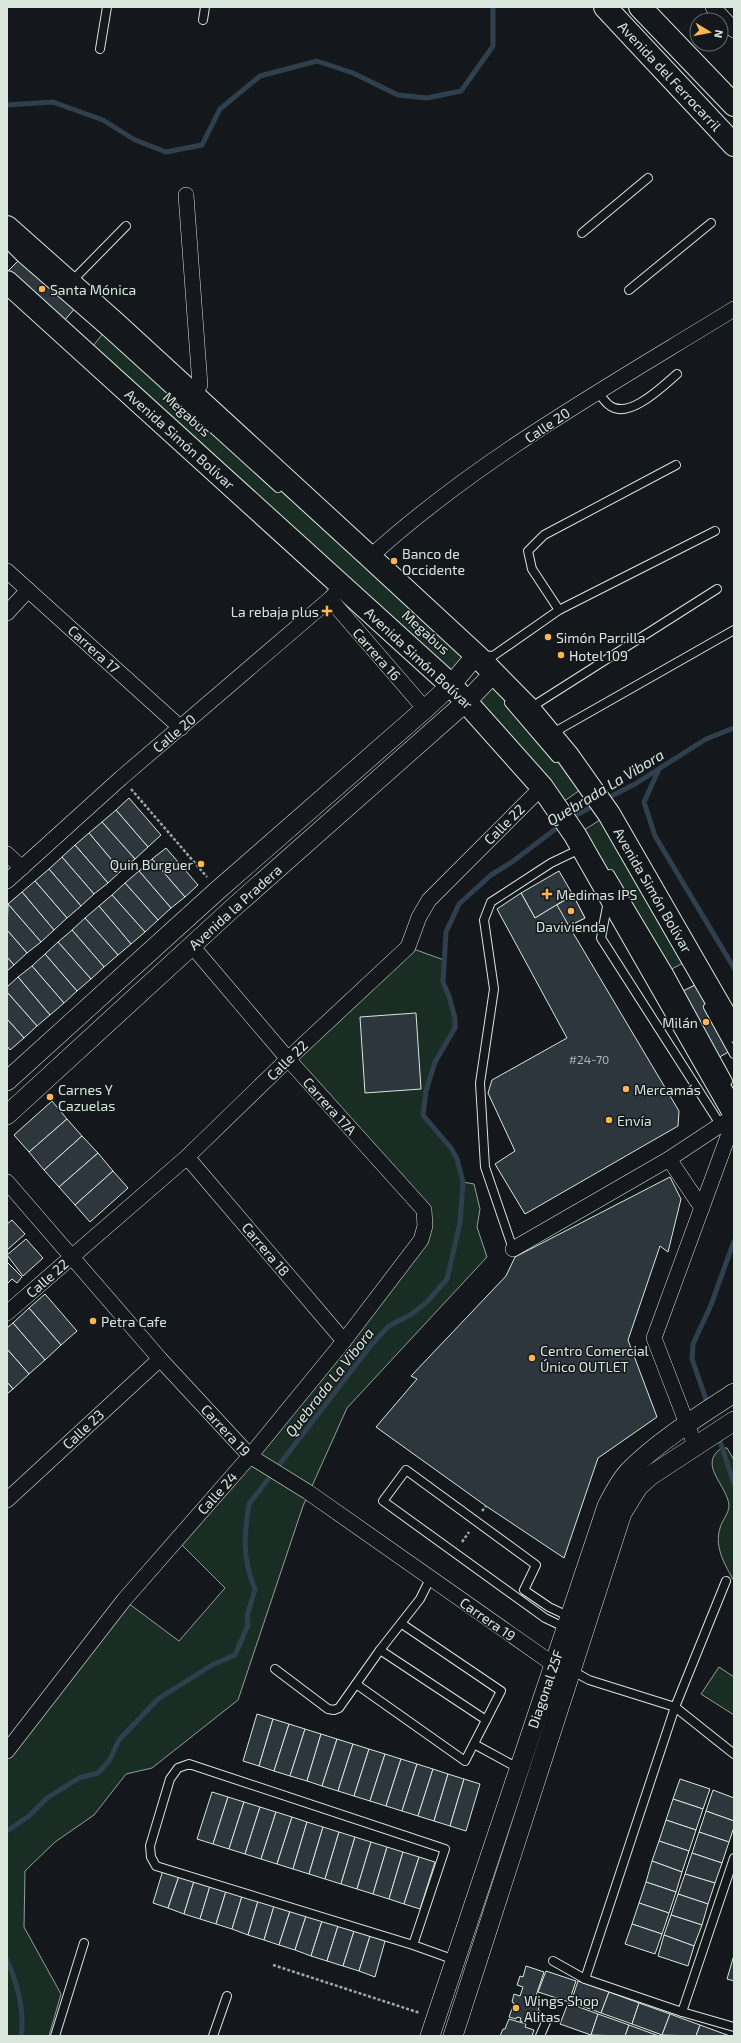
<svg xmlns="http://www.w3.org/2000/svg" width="741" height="2043" viewBox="0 0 741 2043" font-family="'Exo 2',sans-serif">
  <rect width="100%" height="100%" fill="#14181c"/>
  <g fill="#1a2d24" stroke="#939e99">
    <polygon points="105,331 469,662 457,678 93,346"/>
    <polygon points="488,680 561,764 580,790 563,802 472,695"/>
    <polygon points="600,820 683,963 668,971 584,830"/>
    <polygon points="408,947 444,960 443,982 449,996 455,1018 455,1028 435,1062 426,1091 423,1115 451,1148 457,1159 463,1182 474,1184 480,1209 477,1227 487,1257 347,1408 303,1506 238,1700 152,1768 126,1774 94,1815 55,1842 25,1871 24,1927 61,1994 49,2036 7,2036 7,1751 124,1600 179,1641 225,1588 176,1539 421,1240 423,1210 288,1059"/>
    <path d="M722 1448H727L734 1460V1581C725 1565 714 1547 720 1528 722 1520 729 1514 729 1505 727 1485 697 1464 722 1448Z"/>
    <polygon points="719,1667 734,1677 734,1715 701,1694"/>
  </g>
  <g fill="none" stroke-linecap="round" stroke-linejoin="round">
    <g stroke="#2f3f4d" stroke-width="5">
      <polyline points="7,105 53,102 103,120 135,140 166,152 202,145 220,109 260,76 317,61 353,73 398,95 427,98 461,91 493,46 493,7"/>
      <polyline points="659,769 644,802 655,836 734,968"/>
      <polyline points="606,799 635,784 706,739 734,728"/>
      <polyline points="571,818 595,805"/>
      <polyline points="708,1405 692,1359 693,1344 711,1305 734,1241"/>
      <polyline points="718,1435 734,1484"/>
      <path d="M7 1831 29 1816 47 1798 79 1778 98 1773 109 1761 119 1740 158 1699 212 1665 235 1655 248 1625 247 1616 255 1589C242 1558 244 1535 249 1504L372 1344 389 1326 410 1315 426 1303 447 1279 460 1223 463 1182 457 1159 451 1148 423 1115 426 1091 435 1062 455 1028V1018L449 996 443 982 446 932 459 904 491 875 512 862 562 824"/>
      <path d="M7 1960C17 1983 25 2011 21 2036"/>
    </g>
  </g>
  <g fill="#2c363c" stroke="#d8e6dc">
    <polygon points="21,258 76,307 64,321 8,271"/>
    <polygon points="129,798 161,835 148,847 116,810"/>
    <polygon points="116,810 148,847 135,859 102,822"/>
    <polygon points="102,822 135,859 121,871 89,833"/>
    <polygon points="89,833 121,871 108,883 75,845"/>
    <polygon points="75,845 108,883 94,894 62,857"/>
    <polygon points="166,848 198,885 185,897 152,859"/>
    <polygon points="62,857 94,894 81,906 49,869"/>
    <polygon points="152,859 185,897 171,908 139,871"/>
    <polygon points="49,869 81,906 67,918 35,881"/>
    <polygon points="139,871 171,908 158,920 125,883"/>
    <polygon points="559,871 573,895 535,918 521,893"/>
    <polygon points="35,881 67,918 54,930 22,892"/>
    <polygon points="125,883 158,920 145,932 112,895"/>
    <polygon points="22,892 54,930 41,942 8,904"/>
    <polygon points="521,893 535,918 573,895 585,918 569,926 679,1111 678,1126 525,1214 495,1164 515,1151 488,1093 492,1080 567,1038 497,909"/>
    <polygon points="112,895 145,932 131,944 99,906"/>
    <polygon points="573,895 585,918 569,926 557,905"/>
    <polygon points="8,904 41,942 27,953 7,930"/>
    <polygon points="99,906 131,944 118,955 85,918"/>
    <polygon points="85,918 118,955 104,967 72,930"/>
    <polygon points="7,930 27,953 14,965 7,957"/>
    <polygon points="72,930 104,967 91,979 58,942"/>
    <polygon points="58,942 91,979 77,991 45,954"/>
    <polygon points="45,954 77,991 64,1003 32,966"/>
    <polygon points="7,957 14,965 7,971"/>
    <polygon points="32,966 64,1003 50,1015 18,977"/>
    <polygon points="18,977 50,1015 37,1026 7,992 7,987"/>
    <polygon points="695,985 732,1050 716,1059 679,993"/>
    <polygon points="7,992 37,1026 24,1038 7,1019"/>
    <polygon points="416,1013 421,1089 365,1093 360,1017"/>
    <polygon points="7,1019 24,1038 10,1050 7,1046"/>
    <polygon points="52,1101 67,1119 29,1152 14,1135"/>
    <polygon points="67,1119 82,1136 44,1170 29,1152"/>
    <polygon points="82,1136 98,1153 59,1187 44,1170"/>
    <polygon points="98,1153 113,1171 75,1205 59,1187"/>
    <polygon points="113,1171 128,1188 90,1222 75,1205"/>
    <polygon points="670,1177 681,1199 668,1252 660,1246 628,1340 657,1417 598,1458 564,1558 486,1506 376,1427 417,1379 411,1376 506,1276 515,1257"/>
    <polygon points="12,1220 25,1234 7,1250 7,1224"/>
    <polygon points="26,1239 43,1258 23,1276 7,1255"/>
    <polygon points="7,1262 22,1277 17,1283 12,1279 7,1284"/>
    <polygon points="45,1294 77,1331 61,1345 29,1308"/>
    <polygon points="29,1308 61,1345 45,1360 13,1323"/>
    <polygon points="13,1323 45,1360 29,1374 7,1349 7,1328"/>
    <polygon points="7,1349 29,1374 13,1389 7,1382"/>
    <polygon points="7,1382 13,1389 7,1394"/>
    <polygon points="257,1714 273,1719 259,1766 243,1761"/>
    <polygon points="273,1719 289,1724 274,1771 259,1766"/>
    <polygon points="289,1724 305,1729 290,1776 274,1771"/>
    <polygon points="305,1729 321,1734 307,1781 290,1776"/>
    <polygon points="321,1734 337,1739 322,1786 307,1781"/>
    <polygon points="337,1739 353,1744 338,1791 322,1786"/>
    <polygon points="353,1744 369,1749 354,1796 338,1791"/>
    <polygon points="369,1749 385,1754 370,1801 354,1796"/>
    <polygon points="385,1754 401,1759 386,1806 370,1801"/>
    <polygon points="401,1759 417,1764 402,1811 386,1806"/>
    <polygon points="417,1764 433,1769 418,1816 402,1811"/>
    <polygon points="433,1769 448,1774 434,1821 418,1816"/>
    <polygon points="448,1774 464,1779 450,1826 434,1821"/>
    <polygon points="464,1779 480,1784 466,1831 450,1826"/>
    <polygon points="680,1779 710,1789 703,1809 673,1799"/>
    <polygon points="713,1790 734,1798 734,1821 706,1811"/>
    <polygon points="212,1792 228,1797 213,1844 197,1839"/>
    <polygon points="228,1797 244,1802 229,1849 213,1844"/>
    <polygon points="673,1799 703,1809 696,1830 666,1820"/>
    <polygon points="244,1802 260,1807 245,1854 229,1849"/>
    <polygon points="260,1807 276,1812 261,1859 245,1854"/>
    <polygon points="706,1811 734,1821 734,1827 729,1842 699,1832"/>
    <polygon points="276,1812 292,1817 277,1864 261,1859"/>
    <polygon points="292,1817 307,1822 293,1869 277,1864"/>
    <polygon points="666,1820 696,1830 689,1851 659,1841"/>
    <polygon points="307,1822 323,1827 309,1874 293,1869"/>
    <polygon points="323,1827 339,1832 325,1879 309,1874"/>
    <polygon points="339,1832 355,1837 341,1884 325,1879"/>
    <polygon points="699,1832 729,1842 722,1863 692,1853"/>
    <polygon points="355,1837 371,1842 357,1889 341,1884"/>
    <polygon points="659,1841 689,1851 682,1872 652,1861"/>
    <polygon points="371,1842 387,1847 373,1894 357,1889"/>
    <polygon points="387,1847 403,1852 389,1899 373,1894"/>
    <polygon points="403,1852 419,1857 404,1904 389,1899"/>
    <polygon points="692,1853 722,1863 715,1883 685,1874"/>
    <polygon points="419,1857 435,1862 420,1909 404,1904"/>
    <polygon points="652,1861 682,1872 676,1892 646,1882"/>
    <polygon points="163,1870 179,1876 168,1908 153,1903"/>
    <polygon points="685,1874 715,1883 708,1904 678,1894"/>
    <polygon points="179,1876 194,1881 184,1914 168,1908"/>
    <polygon points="194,1881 210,1886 200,1919 184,1914"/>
    <polygon points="646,1882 676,1892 669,1913 639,1903"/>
    <polygon points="210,1886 226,1891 216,1924 200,1919"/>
    <polygon points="226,1891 242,1896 232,1929 216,1924"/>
    <polygon points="678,1894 708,1904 702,1925 671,1915"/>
    <polygon points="242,1896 258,1901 248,1935 232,1929"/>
    <polygon points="258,1901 274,1906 264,1940 248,1935"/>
    <polygon points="639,1903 669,1913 662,1934 632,1924"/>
    <polygon points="274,1906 290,1911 279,1945 264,1940"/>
    <polygon points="290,1911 306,1916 295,1950 279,1945"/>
    <polygon points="671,1915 702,1925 694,1946 664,1935"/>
    <polygon points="306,1916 322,1921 311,1956 295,1950"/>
    <polygon points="322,1921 338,1926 327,1961 311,1956"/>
    <polygon points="632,1924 662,1934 655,1954 625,1944"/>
    <polygon points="338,1926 354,1931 343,1966 327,1961"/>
    <polygon points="354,1931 370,1936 359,1971 343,1966"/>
    <polygon points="664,1935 694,1946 688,1966 658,1956"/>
    <polygon points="370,1936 385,1941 375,1977 359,1971"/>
    <polygon points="734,1955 734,1981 727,1979"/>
    <polygon points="526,1966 544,1972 534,2002 540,2004 538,2010 540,2011 537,2022 527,2019 526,2023 520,2021 521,2018 517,2017 516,2019 509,2017 514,2003 512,2002 514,1994 520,1996 523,1987 517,1985 520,1976 523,1977"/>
    <polygon points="546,1971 576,1981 569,2002 538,1992"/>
    <polygon points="578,1981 609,1992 601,2013 571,2002"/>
    <polygon points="609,1992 639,2003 632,2024 601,2013"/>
    <polygon points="568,2003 598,2014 591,2035 560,2024"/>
    <polygon points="639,2003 670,2014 662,2035 632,2024"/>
    <polygon points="598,2014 629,2025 625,2036 591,2035"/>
    <polygon points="670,2014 700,2025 696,2036 662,2035"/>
    <polygon points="509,2019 526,2024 525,2027 534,2030 532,2036 500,2036 503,2029 505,2029"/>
    <polygon points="629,2025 659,2036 625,2036"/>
    <polygon points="700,2025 730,2036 696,2036"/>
  </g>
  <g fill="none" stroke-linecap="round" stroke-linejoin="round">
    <defs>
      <g id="service">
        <polyline points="203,20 205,7"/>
        <polyline points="100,49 107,7"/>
        <polyline points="582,233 648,178"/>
        <polyline points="7,244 21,258 105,331 278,488"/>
        <polyline points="70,283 126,226"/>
        <polyline points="629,290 711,223"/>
        <path d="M597 391C601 396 605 402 609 405 628 421 663 386 677 374"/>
        <polyline points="559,610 532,569 528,551 544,535 676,465"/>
        <polyline points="481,655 493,656 559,610 715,531"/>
        <polyline points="509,703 556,758"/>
        <polyline points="530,708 717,589"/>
        <polyline points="551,734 734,630"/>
        <polyline points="610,874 668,971 728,1081"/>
        <polyline points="608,901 601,938 720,1124"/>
        <polyline points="708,1007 734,1054"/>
        <polyline points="513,1249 485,1167 480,1083 494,989 484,920 491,902 551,863 582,848"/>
        <polyline points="566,1628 545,1618 383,1501 406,1470 536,1565 524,1590 549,1607 570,1617"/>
        <polyline points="380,1650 486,1720"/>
        <polyline points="275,1669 328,1709 334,1710 339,1708 380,1650 420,1599 430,1579"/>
        <polyline points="571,1670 589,1680 675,1707 734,1754"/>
        <polyline points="356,1684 465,1761 501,1691 402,1624"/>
        <polyline points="474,1744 518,1768"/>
        <polyline points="413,1945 445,1849 189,1764 178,1768 170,1779 150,1846 151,1857 156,1866 413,1945 455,1960"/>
        <polyline points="553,1961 585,1979 682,2012 734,2027"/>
        <polyline points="585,1979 675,1707 726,1581"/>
        <polyline points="682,2012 734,1858"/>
        <polyline points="55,2036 84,1943"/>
        <polyline points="213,2036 227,1996"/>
        <polyline points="540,2036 546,2022"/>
      </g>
      <g id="minor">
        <polyline points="713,7 734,30"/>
        <polyline points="186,195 200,385 191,394"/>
        <path d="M370 557C479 458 609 386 734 309"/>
        <polyline points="7,571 181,728"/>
        <polyline points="330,599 425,709"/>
        <polyline points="7,613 28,590"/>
        <polyline points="7,854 22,868"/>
        <polyline points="7,881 121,778 330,599 342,586"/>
        <polyline points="187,1157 344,1341"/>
        <polyline points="669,1159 702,1208"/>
        <polyline points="7,1182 160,1359 250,1456 308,1492 553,1664"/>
        <polyline points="513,1249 669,1159 734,1116"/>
        <polyline points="7,1313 187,1157 288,1059 408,947 419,917 429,900 542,787"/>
        <polyline points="695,1445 654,1338 734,1120"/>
        <polyline points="7,1500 160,1359"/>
        <polyline points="7,1751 124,1600 250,1456 344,1341 421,1240 425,1226 424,1210 288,1059 192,946"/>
      </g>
      <g id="tertiary">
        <polyline points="7,1081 218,890 425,709 451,685 476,655"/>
        <polyline points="7,1115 234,907 467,701 494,673"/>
        <path d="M430 2036 607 1506C613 1494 619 1482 628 1472 656 1443 700 1415 734 1393"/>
        <polyline points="453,2036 622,1513 638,1487 650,1476 734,1421"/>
      </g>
      <g id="secondary">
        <polyline points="605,7 734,145"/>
        <polyline points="640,7 734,105"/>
      </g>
      <g id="primary">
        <polyline points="7,227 114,322 370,557 476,655 529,709 568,756 609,814 734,1031"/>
        <polyline points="7,282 451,685 542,787 575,835 734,1113"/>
      </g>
    </defs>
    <use href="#service" stroke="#d8e6dc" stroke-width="10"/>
    <use href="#minor" stroke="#d8e6dc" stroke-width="16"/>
    <use href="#tertiary" stroke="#d8e6dc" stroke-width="20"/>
    <use href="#secondary" stroke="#d8e6dc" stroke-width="24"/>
    <use href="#primary" stroke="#d8e6dc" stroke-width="24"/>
    <g stroke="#9da8a2" stroke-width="2.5" stroke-dasharray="3 2" stroke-linecap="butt">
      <polyline points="131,789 207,877"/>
      <polyline points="482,1511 486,1506"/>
      <polyline points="462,1542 469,1532"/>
      <polyline points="273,1965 420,2013"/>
    </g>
    <use href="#service" stroke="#14181c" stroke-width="8"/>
    <use href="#minor" stroke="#14181c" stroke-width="15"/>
    <use href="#tertiary" stroke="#14181c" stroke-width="19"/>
    <use href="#secondary" stroke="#14181c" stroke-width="22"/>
    <use href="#primary" stroke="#14181c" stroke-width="22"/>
  </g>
  <g fill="#ffb74d" stroke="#14181c" stroke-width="1.5">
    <circle cx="42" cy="289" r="4"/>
    <circle cx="394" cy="561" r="4"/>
    <path d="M325 605h4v4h4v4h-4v4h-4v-4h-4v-4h4z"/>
    <circle cx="548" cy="637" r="4"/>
    <circle cx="561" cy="655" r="4"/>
    <circle cx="201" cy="864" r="4"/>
    <path d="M545 888h4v4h4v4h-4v4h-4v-4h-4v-4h4z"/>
    <circle cx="571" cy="911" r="4"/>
    <circle cx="706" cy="1022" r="4"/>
    <circle cx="626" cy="1089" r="4"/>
    <circle cx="50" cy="1097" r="4"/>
    <circle cx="609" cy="1120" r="4"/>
    <circle cx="93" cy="1321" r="4"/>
    <circle cx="532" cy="1358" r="4"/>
    <circle cx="516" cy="2008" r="4"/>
  </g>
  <g text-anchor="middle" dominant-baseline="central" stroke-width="3" stroke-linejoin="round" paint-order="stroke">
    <g font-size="12" fill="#adbab4">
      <text x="589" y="1059">#24-70</text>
    </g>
    <g font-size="14" fill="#d8e6dc" stroke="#14181c">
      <text transform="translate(670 76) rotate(47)">Avenida del Ferrocarril</text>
      <text transform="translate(187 414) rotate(42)">Megabus</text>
      <text transform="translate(547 425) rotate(-34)">Calle 20</text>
      <text transform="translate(180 439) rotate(42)">Avenida Simón Bolívar</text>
      <text transform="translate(426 632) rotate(42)">Megabus</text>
      <text transform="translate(94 649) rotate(42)">Carrera 17</text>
      <text transform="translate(377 654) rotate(49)">Carrera 16</text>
      <text transform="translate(419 658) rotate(43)">Avenida Simón Bolívar</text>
      <text transform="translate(174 733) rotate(-40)">Calle 20</text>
      <text transform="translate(504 824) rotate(-45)">Calle 22</text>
      <text transform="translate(653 890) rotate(60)">Avenida Simón Bolívar</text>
      <text transform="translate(235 907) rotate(-42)">Avenida la Pradera</text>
      <text transform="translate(287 1060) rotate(-44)">Calle 22</text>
      <text transform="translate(330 1106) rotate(48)">Carrera 17A</text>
      <text transform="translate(266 1249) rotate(50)">Carrera 18</text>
      <text transform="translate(47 1278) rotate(-41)">Calle 22</text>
      <text transform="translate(83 1429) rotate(-43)">Calle 23</text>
      <text transform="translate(226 1430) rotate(47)">Carrera 19</text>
      <text transform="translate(217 1493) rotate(-48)">Calle 24</text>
      <text transform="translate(488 1619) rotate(35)">Carrera 19</text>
      <text transform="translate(545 1689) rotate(-71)">Diagonal 25F</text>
    </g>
    <g font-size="14" fill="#d8e6dc" stroke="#14181c" text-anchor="start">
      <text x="50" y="289">Santa Mónica</text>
      <text x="402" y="553">Banco de<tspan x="402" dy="16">Occidente</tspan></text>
      <text x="319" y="611" text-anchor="end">La rebaja plus</text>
      <text x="556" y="637">Simón Parrilla</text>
      <text x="569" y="655">Hotel 109</text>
      <text x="193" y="864" text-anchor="end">Quin Burguer</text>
      <text x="556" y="894">Medimas IPS</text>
      <text x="571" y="926" text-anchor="middle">Davivienda</text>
      <text x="698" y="1022" text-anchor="end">Milán</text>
      <text x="58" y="1089">Carnes Y<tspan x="58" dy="16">Cazuelas</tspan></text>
      <text x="634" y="1089">Mercamás</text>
      <text x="617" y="1120">Envía</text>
      <text x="101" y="1321">Petra Cafe</text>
      <text x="540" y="1350">Centro Comercial<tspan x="540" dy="16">Único OUTLET</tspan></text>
      <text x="524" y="2000">Wings Shop<tspan x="524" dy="16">Alitas</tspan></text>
    </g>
    <g font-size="15" font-style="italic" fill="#d8e6dc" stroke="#14181c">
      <text transform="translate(605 787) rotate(-31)">Quebrada La Vibora</text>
      <text transform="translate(329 1382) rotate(-52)">Quebrada La Vibora</text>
    </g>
  </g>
  <rect width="741" height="2043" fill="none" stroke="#d8e6dc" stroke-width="16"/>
  <g transform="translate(709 32) rotate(100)"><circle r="19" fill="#14181c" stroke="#626a69"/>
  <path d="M0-3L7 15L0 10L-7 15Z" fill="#ffb74d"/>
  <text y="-6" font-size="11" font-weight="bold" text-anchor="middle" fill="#d8e6dc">N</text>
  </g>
</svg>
